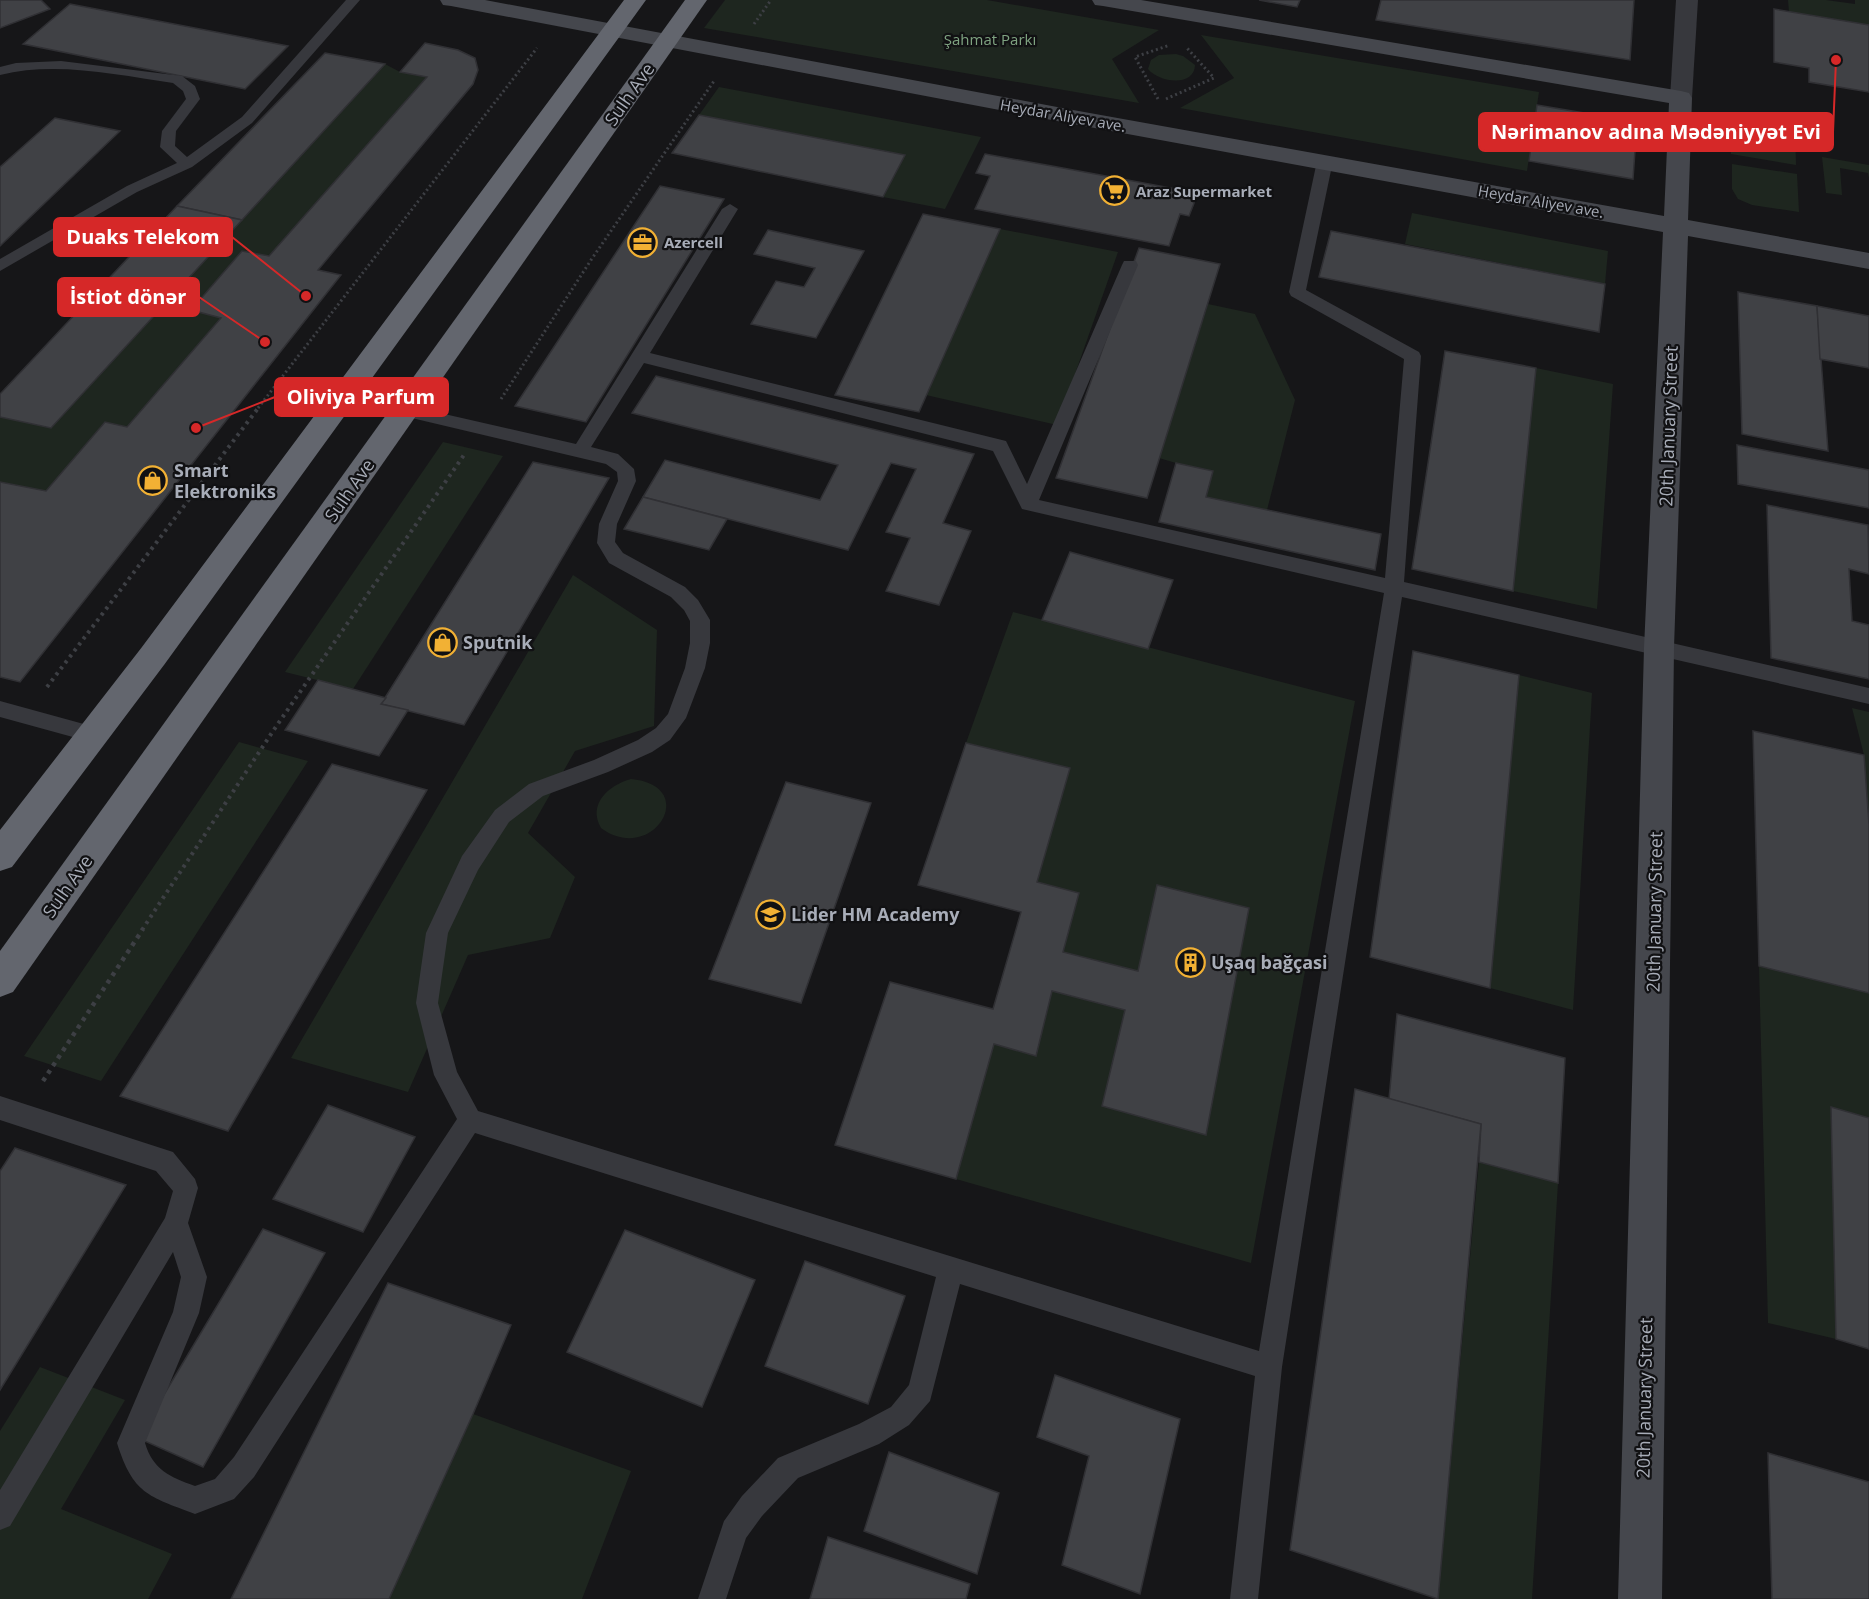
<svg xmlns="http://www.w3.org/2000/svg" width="1869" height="1599" viewBox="0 0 1869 1599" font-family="'Open Sans',sans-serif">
  <rect width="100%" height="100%" fill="#161618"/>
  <g fill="#1e261f">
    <polygon points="725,0 987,0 1159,30 1112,59 1139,103 704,28"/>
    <polygon points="1788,0 1826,0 1855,4 1855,0 1869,0 1869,25 1789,12"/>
    <polygon points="1201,35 1539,92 1527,171 1180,108 1234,78"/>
    <path d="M1176 54 1183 56 1195 65C1194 88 1158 82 1148 69L1151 60 1159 55Z"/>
    <polygon points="385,64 400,72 427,77 269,256 242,251 191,310 221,318 127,427 105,422 46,491 0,482 0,417 51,428"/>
    <polygon points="719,87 981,137 945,209 883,197 905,155 699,115"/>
    <polygon points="1731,118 1795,129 1796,165 1731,154"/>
    <polygon points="1822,157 1869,165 1869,178 1868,173 1840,168 1842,195 1826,193"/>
    <polygon points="1732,164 1797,174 1799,212 1752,205 1738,199 1732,189"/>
    <polygon points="1412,213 1608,251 1605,284 1405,244"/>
    <polygon points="1000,229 1118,252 1057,425 926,395"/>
    <polygon points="1208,304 1255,314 1295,400 1267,510 1206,497 1176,463 1159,458"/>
    <polygon points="1536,368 1613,384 1597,609 1513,591"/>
    <polygon points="443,442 503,456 353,689 285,672"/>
    <polygon points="573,575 657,630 654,726 575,751 528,833 575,877 550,938 468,955 408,1092 291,1058"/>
    <polygon points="1013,612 1355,701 1251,1263 956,1179 994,1044 1036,1056 1052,991 1125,1010 1206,1134 1249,908 1158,885 1138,971 1063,952 1037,882 1070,768 966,743"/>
    <polygon points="1519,675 1592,693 1573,1010 1490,988"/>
    <polygon points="1852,708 1869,712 1869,824 1864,755"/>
    <polygon points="239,742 308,761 101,1081 24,1056"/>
    <path d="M631 779C702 786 652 866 601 828 587 804 609 785 631 779Z"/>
    <polygon points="1759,966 1869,993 1869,1118 1831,1108 1836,1339 1768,1323"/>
    <polygon points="1479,1162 1558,1183 1532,1599 1438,1599"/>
    <polygon points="40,1367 125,1400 61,1509 172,1554 148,1599 0,1599 0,1431"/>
    <polygon points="473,1414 631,1471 582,1599 389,1599"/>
  </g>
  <g fill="#404145" stroke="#303034" stroke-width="1.5">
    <polygon points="0,0 41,0 50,9 0,28"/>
    <polygon points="1259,0 1300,0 1297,7"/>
    <polygon points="1381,0 1634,0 1630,60 1376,20"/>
    <polygon points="70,4 288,46 245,89 23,44"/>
    <polygon points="1774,9 1869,25 1869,92 1809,82 1809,68 1774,62"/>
    <polygon points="425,43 458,50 475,58 478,70 473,84 318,270 341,275 20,682 0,677 0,482 46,491 105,422 127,427 221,318 191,310 242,251 269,256 427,77 400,72"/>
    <polygon points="325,53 385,64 242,220 177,206"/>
    <polygon points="1537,105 1637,122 1633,179 1529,161"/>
    <polygon points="699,115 905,155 883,197 672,153"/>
    <polygon points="55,118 120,131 0,246 0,167"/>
    <polygon points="985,154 1052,166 1198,193 1189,216 1180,214 1169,246 975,209 990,176 976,173"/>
    <polygon points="660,186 724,199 586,422 515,406"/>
    <polygon points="177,206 242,220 51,428 0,417 0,394"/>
    <polygon points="923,214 1000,229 919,412 835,395"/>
    <polygon points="768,230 864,251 816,338 751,324 776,281 804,287 815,268 754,254"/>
    <polygon points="1331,231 1605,284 1599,332 1319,277"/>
    <polygon points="1139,248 1220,264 1147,498 1056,478"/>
    <polygon points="1738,292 1817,306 1828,451 1742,434"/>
    <polygon points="1817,306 1869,316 1869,368 1820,359"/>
    <polygon points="1445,351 1536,368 1513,591 1412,569"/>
    <polygon points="656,376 974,454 943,523 971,531 939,605 886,591 910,538 886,532 916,469 891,463 848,550 643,497 665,460 820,500 838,465 632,413"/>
    <polygon points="1737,445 1869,470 1869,508 1738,484"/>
    <polygon points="533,462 609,478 464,725 381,704"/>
    <polygon points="1176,463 1213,471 1206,497 1381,534 1375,570 1159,522"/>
    <polygon points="643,497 727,519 709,550 624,529"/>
    <polygon points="1767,505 1868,525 1869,574 1849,569 1852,621 1869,625 1869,679 1771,658"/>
    <polygon points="1070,552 1173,580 1148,649 1042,620"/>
    <polygon points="1413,651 1519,675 1490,988 1370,957"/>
    <polygon points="318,680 386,698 381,704 408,710 379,756 285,730"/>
    <polygon points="1753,731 1864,755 1869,824 1869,993 1759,966"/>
    <polygon points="966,743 1070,768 1037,882 1079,893 1063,952 1138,971 1157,885 1249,908 1206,1135 1102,1106 1125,1010 1052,991 1036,1056 994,1044 956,1179 835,1145 890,982 993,1009 1021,912 918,885"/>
    <polygon points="332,764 427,790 228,1131 120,1096"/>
    <polygon points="786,782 871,803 801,1003 709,979"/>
    <polygon points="1397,1014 1565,1058 1558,1183 1479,1162 1481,1124 1389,1099"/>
    <polygon points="1355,1089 1481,1124 1438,1599 1290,1550"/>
    <polygon points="328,1105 415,1137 363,1232 273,1199"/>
    <polygon points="1831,1107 1869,1118 1869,1349 1836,1339"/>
    <polygon points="15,1148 126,1185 0,1390 0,1171"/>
    <polygon points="263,1229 325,1253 203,1467 138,1438"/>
    <polygon points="625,1230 755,1280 702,1407 567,1352"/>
    <polygon points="805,1261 905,1296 868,1404 765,1366"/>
    <polygon points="388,1283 511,1325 473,1414 389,1599 231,1599"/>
    <polygon points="1055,1375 1180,1419 1140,1594 1062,1565 1089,1456 1037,1437"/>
    <polygon points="889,1452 999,1493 977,1574 864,1531"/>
    <polygon points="1768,1453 1869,1482 1869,1599 1772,1599"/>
    <polygon points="828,1537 970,1584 966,1599 810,1599"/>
  </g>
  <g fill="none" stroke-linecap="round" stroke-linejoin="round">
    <g stroke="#3d3f44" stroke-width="3" stroke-dasharray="2 3" stroke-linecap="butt">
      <polyline points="754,24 771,0"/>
      <polyline points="1158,99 1135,57 1170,45"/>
      <polyline points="1166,99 1214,78 1186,47"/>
      <polyline points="501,399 591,260 714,81"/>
      <polyline points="258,408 537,48"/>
    </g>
    <g stroke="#3d3f44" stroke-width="4" stroke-dasharray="3 4.5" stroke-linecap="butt">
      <polyline points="47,687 259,407"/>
      <polyline points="142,930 273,731 464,455"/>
    </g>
    <polyline stroke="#3d3f44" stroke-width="4.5" stroke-dasharray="4 5" stroke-linecap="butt" points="43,1081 143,929"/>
    <g fill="#37383d" fill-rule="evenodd">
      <path d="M346 0H360L252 123 192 167 137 192 0 271V259L127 186 177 163 160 147 162 131 186 99 183 91 173 83C117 75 56 61 0 75V67L16 63 61 61 182 76 195 86 200 99 176 131 175 146 187 157 242 117Z"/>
      <path d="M1325 156 1333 161 1306 290 1419 352 1421 356 1404 582 1869 688V704L1402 597 1282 1367 1258 1599H1230L1255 1376 960 1284 930 1401 909 1425 879 1444 798 1478 762 1516 746 1538 726 1599H698L724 1521 742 1496 778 1458 859 1424 891 1407 909 1385 936 1277 475 1133 254 1477 234 1499 195 1514C148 1496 133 1494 117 1443L173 1312 181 1277 173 1252 10 1526 0 1530V1490L165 1218 173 1191 156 1171 0 1120V1096L173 1152 195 1179 198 1188 188 1223 207 1277 199 1313 145 1443C153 1470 170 1477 195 1486L215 1479 234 1457 457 1119 434 1075 416 1003 426 933 462 856 495 810 529 784 594 760 638 740 656 728 668 714 685 668 690 643V621L684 610 671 597 609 563 597 543 599 524 618 481 617 472 606 464 399 415 396 411 399 407 405 405 576 444 722 209 730 204 738 209 650 353 1006 441 1027 484 1122 265 1124 261H1136L1138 265 1039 500 1385 578 1404 359 1291 296 1289 292 1317 161ZM644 363 993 451 1022 509 1384 593 1259 1351 478 1111 457 1072 438 1003 448 933 478 870 509 822 543 796 608 772 652 752 670 740 686 718 705 668 710 643V620L698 600 685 587 623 553 615 542 617 524 636 481 634 469 618 454 591 447Z"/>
      <polygon points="0,701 91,726 98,728 101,734 98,740 91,742 0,717"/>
    </g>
    <polygon fill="#37383d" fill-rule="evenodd" points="1676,0 1698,0 1692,98 1689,103 1681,105 1673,103 1670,98"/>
    <polygon fill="#45474d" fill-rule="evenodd" points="440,0 485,0 1073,110 1664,216 1669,103 1103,6 1095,5 1092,0 1141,0 1681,91 1689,93 1692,98 1688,220 1869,253 1869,269 1688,236 1674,648 1662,1599 1618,1599 1644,648 1663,232 1073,124 451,6 443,5"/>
    <g fill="#63666e" fill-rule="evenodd">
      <polygon points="624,0 646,0 164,665 12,867 0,871 0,830 142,647"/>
      <polygon points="685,0 707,0 13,992 0,997 0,951"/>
    </g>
  </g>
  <defs>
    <symbol id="supermarket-ring" viewBox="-11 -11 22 22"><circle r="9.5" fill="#111113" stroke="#f2b134" stroke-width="1.5"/><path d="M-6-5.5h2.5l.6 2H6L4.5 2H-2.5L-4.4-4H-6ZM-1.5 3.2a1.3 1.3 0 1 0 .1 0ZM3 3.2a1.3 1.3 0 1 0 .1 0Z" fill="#f2b134"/></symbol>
    <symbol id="office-ring" viewBox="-11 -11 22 22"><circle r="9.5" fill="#111113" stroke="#f2b134" stroke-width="1.5"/><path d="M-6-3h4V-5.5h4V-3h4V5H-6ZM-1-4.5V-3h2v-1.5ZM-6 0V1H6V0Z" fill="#f2b134"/></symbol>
    <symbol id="shop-ring" viewBox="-11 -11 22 22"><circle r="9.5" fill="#111113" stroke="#f2b134" stroke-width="1.5"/><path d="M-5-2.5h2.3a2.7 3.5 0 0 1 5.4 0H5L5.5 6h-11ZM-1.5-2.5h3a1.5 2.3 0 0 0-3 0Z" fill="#f2b134"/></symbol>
    <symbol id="school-ring" viewBox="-11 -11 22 22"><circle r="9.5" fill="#111113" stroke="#f2b134" stroke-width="1.5"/><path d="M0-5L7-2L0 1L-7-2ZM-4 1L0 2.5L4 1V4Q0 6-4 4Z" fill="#f2b134"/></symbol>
    <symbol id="building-ring" viewBox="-11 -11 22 22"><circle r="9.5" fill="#111113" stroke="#f2b134" stroke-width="1.5"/><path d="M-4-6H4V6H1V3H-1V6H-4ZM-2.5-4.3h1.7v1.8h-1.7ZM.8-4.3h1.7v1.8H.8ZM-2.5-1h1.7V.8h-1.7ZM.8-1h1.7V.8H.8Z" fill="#f2b134"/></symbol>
  </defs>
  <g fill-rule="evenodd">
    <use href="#supermarket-ring" x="1098" y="174" width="33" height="33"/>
    <use href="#office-ring" x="626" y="226" width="33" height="33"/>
    <use href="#shop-ring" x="136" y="464" width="33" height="33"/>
    <use href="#shop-ring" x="426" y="626" width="33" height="33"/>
    <use href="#school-ring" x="754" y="898" width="33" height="33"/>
    <use href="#building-ring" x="1174" y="946" width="33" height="33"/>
  </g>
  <g text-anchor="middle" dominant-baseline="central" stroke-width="4.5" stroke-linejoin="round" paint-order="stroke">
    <g font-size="15" fill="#7fa381" stroke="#111113">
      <text x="990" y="39">Şahmat Parkı</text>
    </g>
    <g font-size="15" fill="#a8adb8" stroke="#111113">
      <text transform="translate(1063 115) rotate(10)">Heydar Aliyev ave.</text>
      <text transform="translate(1541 201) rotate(10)">Heydar Aliyev ave.</text>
    </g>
    <g font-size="15" font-weight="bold" fill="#a8adb8" stroke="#111113" text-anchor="start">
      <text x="1136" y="191">Araz Supermarket</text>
      <text x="664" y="242">Azercell</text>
    </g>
    <g font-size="18" fill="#a8adb8" stroke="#111113">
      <text transform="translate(629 94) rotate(-55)">Sulh Ave</text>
      <text transform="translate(1668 426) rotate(-88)">20th January Street</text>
      <text transform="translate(349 490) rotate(-55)">Sulh Ave</text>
      <text transform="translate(67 886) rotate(-55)">Sulh Ave</text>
      <text transform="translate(1654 912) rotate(-89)">20th January Street</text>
      <text transform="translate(1644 1398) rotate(-89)">20th January Street</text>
    </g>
    <g font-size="18" font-weight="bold" fill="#a8adb8" stroke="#111113" text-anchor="start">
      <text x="174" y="470">Smart<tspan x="174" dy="21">Elektroniks</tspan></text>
      <text x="463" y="642">Sputnik</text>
      <text x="791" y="914">Lider HM Academy</text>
      <text x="1211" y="962">Uşaq bağçasi</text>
    </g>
  </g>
  <path fill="none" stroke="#d62828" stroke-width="2" d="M1836 60L1833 132M306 296L232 237M265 342L199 297M196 428L275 397"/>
  <g fill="#d62828" stroke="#111113" stroke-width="2">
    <circle cx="1836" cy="60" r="6"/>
    <circle cx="306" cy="296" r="6"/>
    <circle cx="265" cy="342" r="6"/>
    <circle cx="196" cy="428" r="6"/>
  </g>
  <g fill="#d62828" stroke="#d62828" stroke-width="2">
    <rect x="1479" y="113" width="354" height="38" rx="6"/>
    <rect x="54" y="218" width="178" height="38" rx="6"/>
    <rect x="58" y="278" width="141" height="38" rx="6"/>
    <rect x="275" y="378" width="173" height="38" rx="6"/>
  </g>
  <g font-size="20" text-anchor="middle" font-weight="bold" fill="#fff">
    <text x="1656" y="139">Nərimanov adına Mədəniyyət Evi</text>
    <text x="143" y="244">Duaks Telekom</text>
    <text x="128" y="304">İstiot dönәr</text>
    <text x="361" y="404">Oliviya Parfum</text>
  </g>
</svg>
